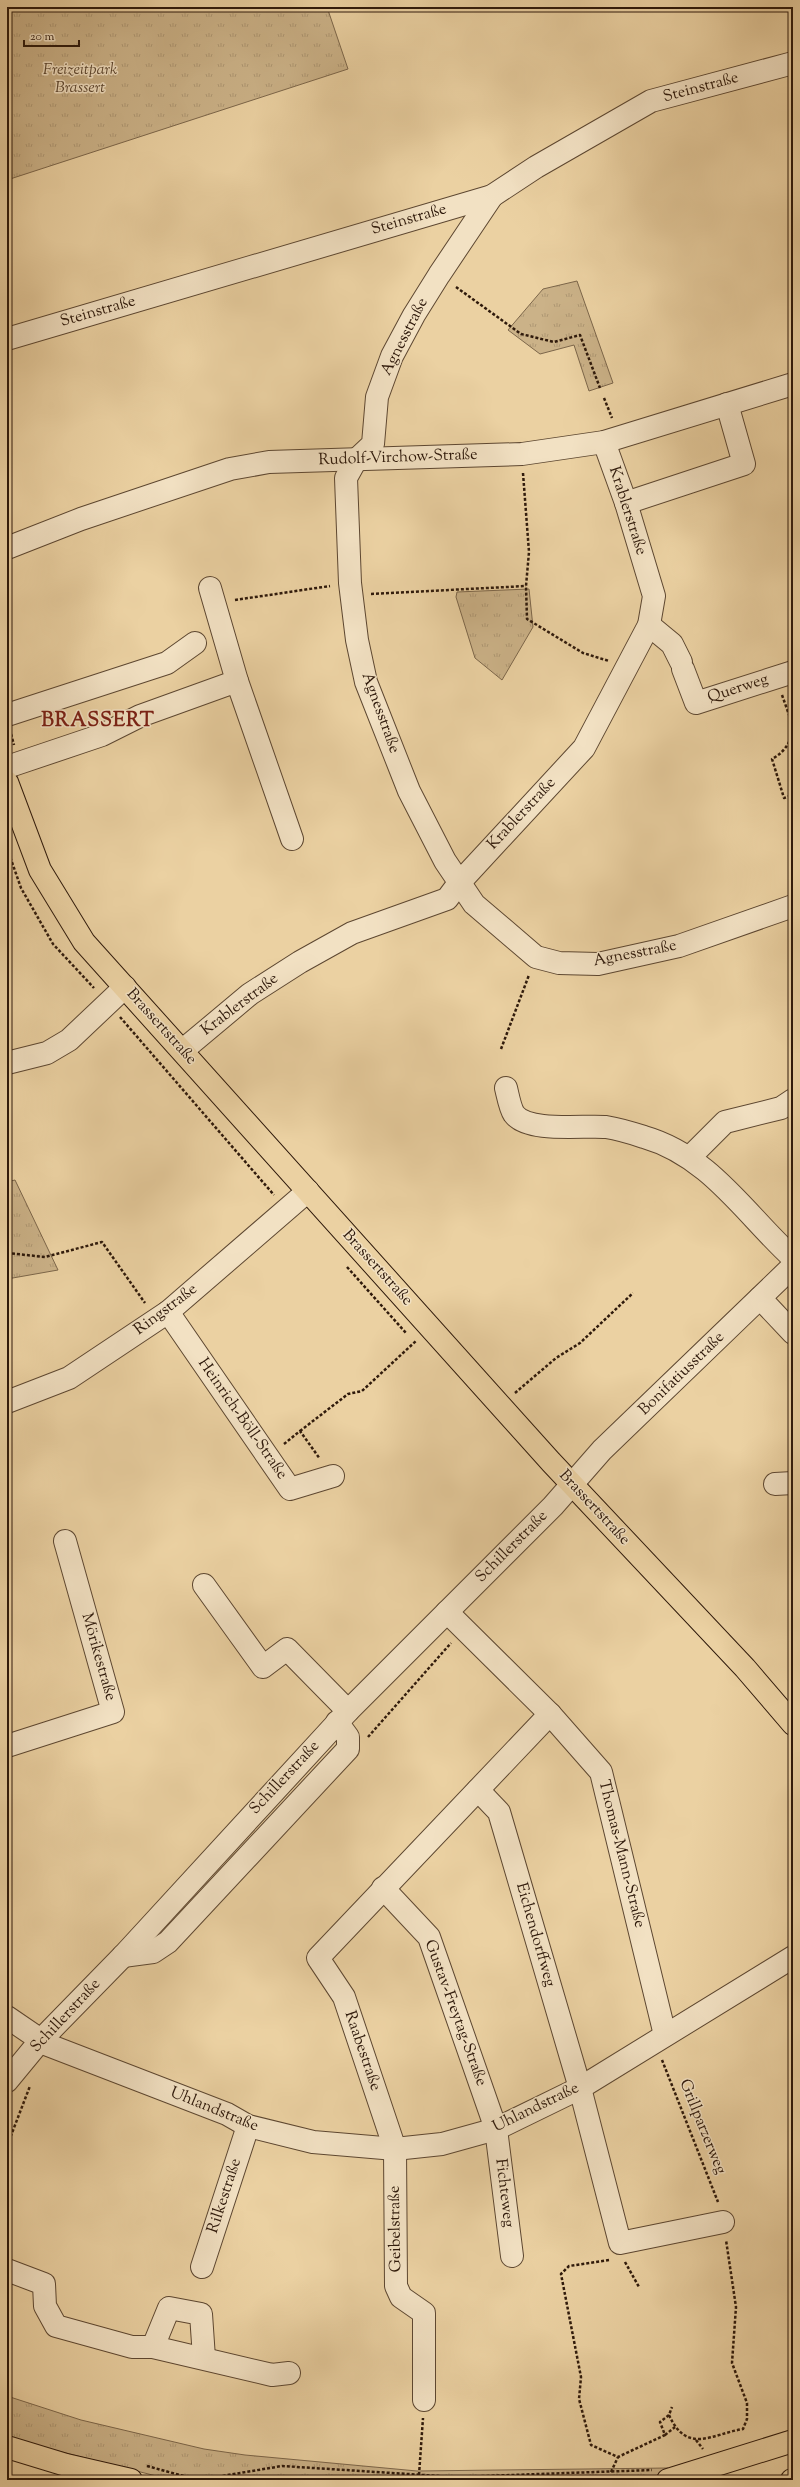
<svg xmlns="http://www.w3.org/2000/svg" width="800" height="2487" viewBox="0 0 800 2487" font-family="'Sorts Mill Goudy',serif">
  <defs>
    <pattern id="grass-tufts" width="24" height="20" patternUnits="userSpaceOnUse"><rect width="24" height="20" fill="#cbb288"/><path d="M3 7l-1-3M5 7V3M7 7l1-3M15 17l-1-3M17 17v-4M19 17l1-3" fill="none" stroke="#af9874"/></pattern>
  </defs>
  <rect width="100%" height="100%" fill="#ebd1a2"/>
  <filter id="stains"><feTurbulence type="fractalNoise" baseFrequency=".005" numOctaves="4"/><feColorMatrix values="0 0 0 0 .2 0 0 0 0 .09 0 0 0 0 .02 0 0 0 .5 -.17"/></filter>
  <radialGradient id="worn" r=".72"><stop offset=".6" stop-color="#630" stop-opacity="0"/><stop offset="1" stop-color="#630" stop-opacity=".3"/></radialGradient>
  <g fill="url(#grass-tufts)" stroke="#7c664a">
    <polygon points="7,7 327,7 348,69 7,180"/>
    <polygon points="577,281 613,383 589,391 574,345 540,354 508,330 543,289"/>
    <polygon points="529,589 533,627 502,680 475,658 456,597 457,592"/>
    <polygon points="15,1180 58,1270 7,1279 7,1182"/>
    <polygon points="7,2396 81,2420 204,2449 245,2455 417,2471 668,2468 668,2473 636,2480 172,2480 7,2438"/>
  </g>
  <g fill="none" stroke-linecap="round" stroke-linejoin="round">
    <defs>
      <g id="minor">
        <polyline points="492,196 439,275 414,315 392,356 377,397 373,444 356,460 346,478 350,583 357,640 366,682 409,791 445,861 474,904 536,957 559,963 598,964 679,946 793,906"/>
        <polyline points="7,339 492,196 536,167 651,101 793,63"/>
        <polyline points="626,503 744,464 727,404"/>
        <polyline points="7,548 81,519 230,469 269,462 522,454 604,442 793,384"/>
        <polyline points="210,588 237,681"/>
        <polyline points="649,625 672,644 681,662"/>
        <polyline points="683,669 696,703 793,672"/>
        <polyline points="7,715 167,663 195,643"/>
        <polyline points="7,767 102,735 140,716 237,681 292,839"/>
        <polyline points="183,1050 250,994 300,962 352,933 447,899 459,883 584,748 649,625 654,596 626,503 604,442"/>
        <polyline points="7,1063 47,1053 69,1040 125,987"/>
        <path d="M506 1088C508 1096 510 1108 514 1114 528 1133 584 1125 606 1127 618 1129 632 1133 644 1137 710 1156 745 1214 793 1258"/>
        <polyline points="690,1157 725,1122 781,1108 793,1100"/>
        <polyline points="760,1298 793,1333"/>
        <polyline points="168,1312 290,1489 333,1476"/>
        <polyline points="7,1402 69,1378 168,1312 308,1191"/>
        <polyline points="775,1484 793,1483"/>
        <polyline points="204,1585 263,1667 287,1649 348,1711"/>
        <polyline points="447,1612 550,1714 601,1772 665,2035"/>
        <polyline points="7,1746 113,1712 65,1541"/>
        <polyline points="478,1790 499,1812 580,2088 620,2243 723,2222"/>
        <polyline points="383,1888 429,1937 496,2129 512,2256"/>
        <polyline points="123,1956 153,1952 168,1942 348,1749 348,1737 337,1722"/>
        <polyline points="7,2017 48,2045 227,2114 248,2126 313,2142 395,2149 442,2144 496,2129 580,2088 793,1957"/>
        <polyline points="7,2081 40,2041 123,1956 348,1711 553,1506 602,1450 793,1266"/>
        <polyline points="202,2267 248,2126"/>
        <polyline points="7,2270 44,2284 45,2306 56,2326 132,2347 153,2347 272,2375 289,2373"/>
        <polyline points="153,2347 169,2308 201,2314 204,2358"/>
        <polyline points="424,2400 424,2313 401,2297 396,2286 395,2149 344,1997 318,1958 550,1714"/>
      </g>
      <g id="major">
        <polyline points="7,782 40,870 84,942 551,1462 745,1668 793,1724"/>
        <polyline points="7,2447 66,2465 131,2480"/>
        <polyline points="668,2480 793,2441"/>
        <polyline points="792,2480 793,2480"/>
      </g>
    </defs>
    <use href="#minor" stroke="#5d4731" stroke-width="24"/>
    <use href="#major" stroke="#2e190b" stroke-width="24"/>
    <g stroke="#2e190b" stroke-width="2.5" stroke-dasharray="3 2" stroke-linecap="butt">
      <polyline points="456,287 521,334 554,342 580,335 600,388"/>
      <polyline points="604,398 612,418"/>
      <polyline points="523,473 529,552 526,586 527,619 583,653 609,661"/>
      <polyline points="371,594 526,586"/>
      <polyline points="235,600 330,586"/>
      <polyline points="782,695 793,726"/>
      <path d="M793 732C789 745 783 753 772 759L784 798 793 795"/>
      <polyline points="11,734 14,745"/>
      <polyline points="7,848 21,888 53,944 94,988"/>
      <polyline points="120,1017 274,1195"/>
      <polyline points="501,1049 529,975"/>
      <polyline points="7,1253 45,1257 102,1242 145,1303"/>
      <polyline points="347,1267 406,1333"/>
      <polyline points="515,1393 556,1358 580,1343 633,1293"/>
      <polyline points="300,1431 348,1394 362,1391 417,1340"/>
      <polyline points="284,1444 300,1431 320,1459"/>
      <polyline points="368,1737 451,1643"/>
      <polyline points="662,2060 718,2202"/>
      <polyline points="7,2146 30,2086"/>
      <polyline points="609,2260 569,2266 561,2274 581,2377 579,2399 591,2445 618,2457 665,2435 660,2422 669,2415 672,2407"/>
      <polyline points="625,2262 639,2287"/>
      <path d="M669 2415C687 2455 712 2434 743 2429L747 2419V2403L732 2363 736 2307 726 2240"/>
      <polyline points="665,2435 675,2427"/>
      <polyline points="696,2440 703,2449"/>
      <polyline points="147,2466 198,2480"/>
      <polyline points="611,2472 618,2457"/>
      <polyline points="419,2475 423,2418"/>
      <polyline points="198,2480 282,2466 455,2477 652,2470"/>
    </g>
    <use href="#minor" stroke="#f2e1c3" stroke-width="22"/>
    <use href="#major" stroke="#ebd1a2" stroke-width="22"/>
  </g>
  <g text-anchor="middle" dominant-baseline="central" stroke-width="3" stroke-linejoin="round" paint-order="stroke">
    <g font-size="16" font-style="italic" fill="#5d4730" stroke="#f2e1c3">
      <text x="80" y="70">Freizeitpark<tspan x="80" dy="18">Brassert</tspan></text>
    </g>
    <g font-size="16" fill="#2e190b" stroke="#f2e1c3">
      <text transform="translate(701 88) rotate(-15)">Steinstraße</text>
      <text transform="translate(409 220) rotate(-16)">Steinstraße</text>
      <text transform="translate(98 312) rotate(-16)">Steinstraße</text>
      <text transform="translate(405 337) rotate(-63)">Agnesstraße</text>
      <text transform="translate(398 458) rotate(-2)">Rudolf-Virchow-Straße</text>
      <text transform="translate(627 511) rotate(72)">Krablerstraße</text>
      <text transform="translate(738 689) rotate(-18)">Querweg</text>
      <text transform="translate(380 713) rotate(70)">Agnesstraße</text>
      <text transform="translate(522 814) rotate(-47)">Krablerstraße</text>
      <text transform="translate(635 954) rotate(-11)">Agnesstraße</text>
      <text transform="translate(240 1005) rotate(-37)">Krablerstraße</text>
      <text transform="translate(161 1027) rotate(48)">Brassertstraße</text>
      <text transform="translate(377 1268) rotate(48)">Brassertstraße</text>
      <text transform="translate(166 1310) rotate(-37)">Ringstraße</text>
      <text transform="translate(682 1374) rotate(-44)">Bonifatiusstraße</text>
      <text transform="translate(242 1419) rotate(55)">Heinrich-Böll-Straße</text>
      <text transform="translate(594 1508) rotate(47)">Brassertstraße</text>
      <text transform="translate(512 1547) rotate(-45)">Schillerstraße</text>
      <text transform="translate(98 1657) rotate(74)">Mörikestraße</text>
      <text transform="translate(285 1778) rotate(-47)">Schillerstraße</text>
      <text transform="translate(621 1854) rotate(76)">Thomas-Mann-Straße</text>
      <text transform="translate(535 1935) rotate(74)">Eichendorffweg</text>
      <text transform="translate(455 2013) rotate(70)">Gustav-Freytag-Straße</text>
      <text transform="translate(66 2016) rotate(-47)">Schillerstraße</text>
      <text transform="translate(362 2051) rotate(71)">Raabestraße</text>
      <text transform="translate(536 2108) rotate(-26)">Uhlandstraße</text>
      <text transform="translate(214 2110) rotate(22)">Uhlandstraße</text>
      <text transform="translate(702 2127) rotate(68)">Grillparzerweg</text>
      <text transform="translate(504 2193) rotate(83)">Fichteweg</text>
      <text transform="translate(225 2196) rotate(-72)">Rilkestraße</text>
      <text transform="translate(396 2229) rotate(-91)">Geibelstraße</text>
    </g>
    <g font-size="20" font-weight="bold" letter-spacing="1" fill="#7a1f14" stroke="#f2e1c3">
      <text x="98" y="721">BRASSERT</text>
    </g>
  </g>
  <rect width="800" height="2487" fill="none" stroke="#ebd1a2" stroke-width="24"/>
  <rect x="8" y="8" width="784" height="2471" fill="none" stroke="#2e190b" stroke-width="2"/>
  <rect x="12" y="12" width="776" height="2463" fill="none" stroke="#2e190b"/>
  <path d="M24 40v6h55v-6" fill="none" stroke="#2e190b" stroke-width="2"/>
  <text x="30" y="40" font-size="12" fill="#2e190b" stroke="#f2e1c3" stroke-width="3" paint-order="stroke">20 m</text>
  <rect width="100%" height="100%" filter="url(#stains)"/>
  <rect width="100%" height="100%" fill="url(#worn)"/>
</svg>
